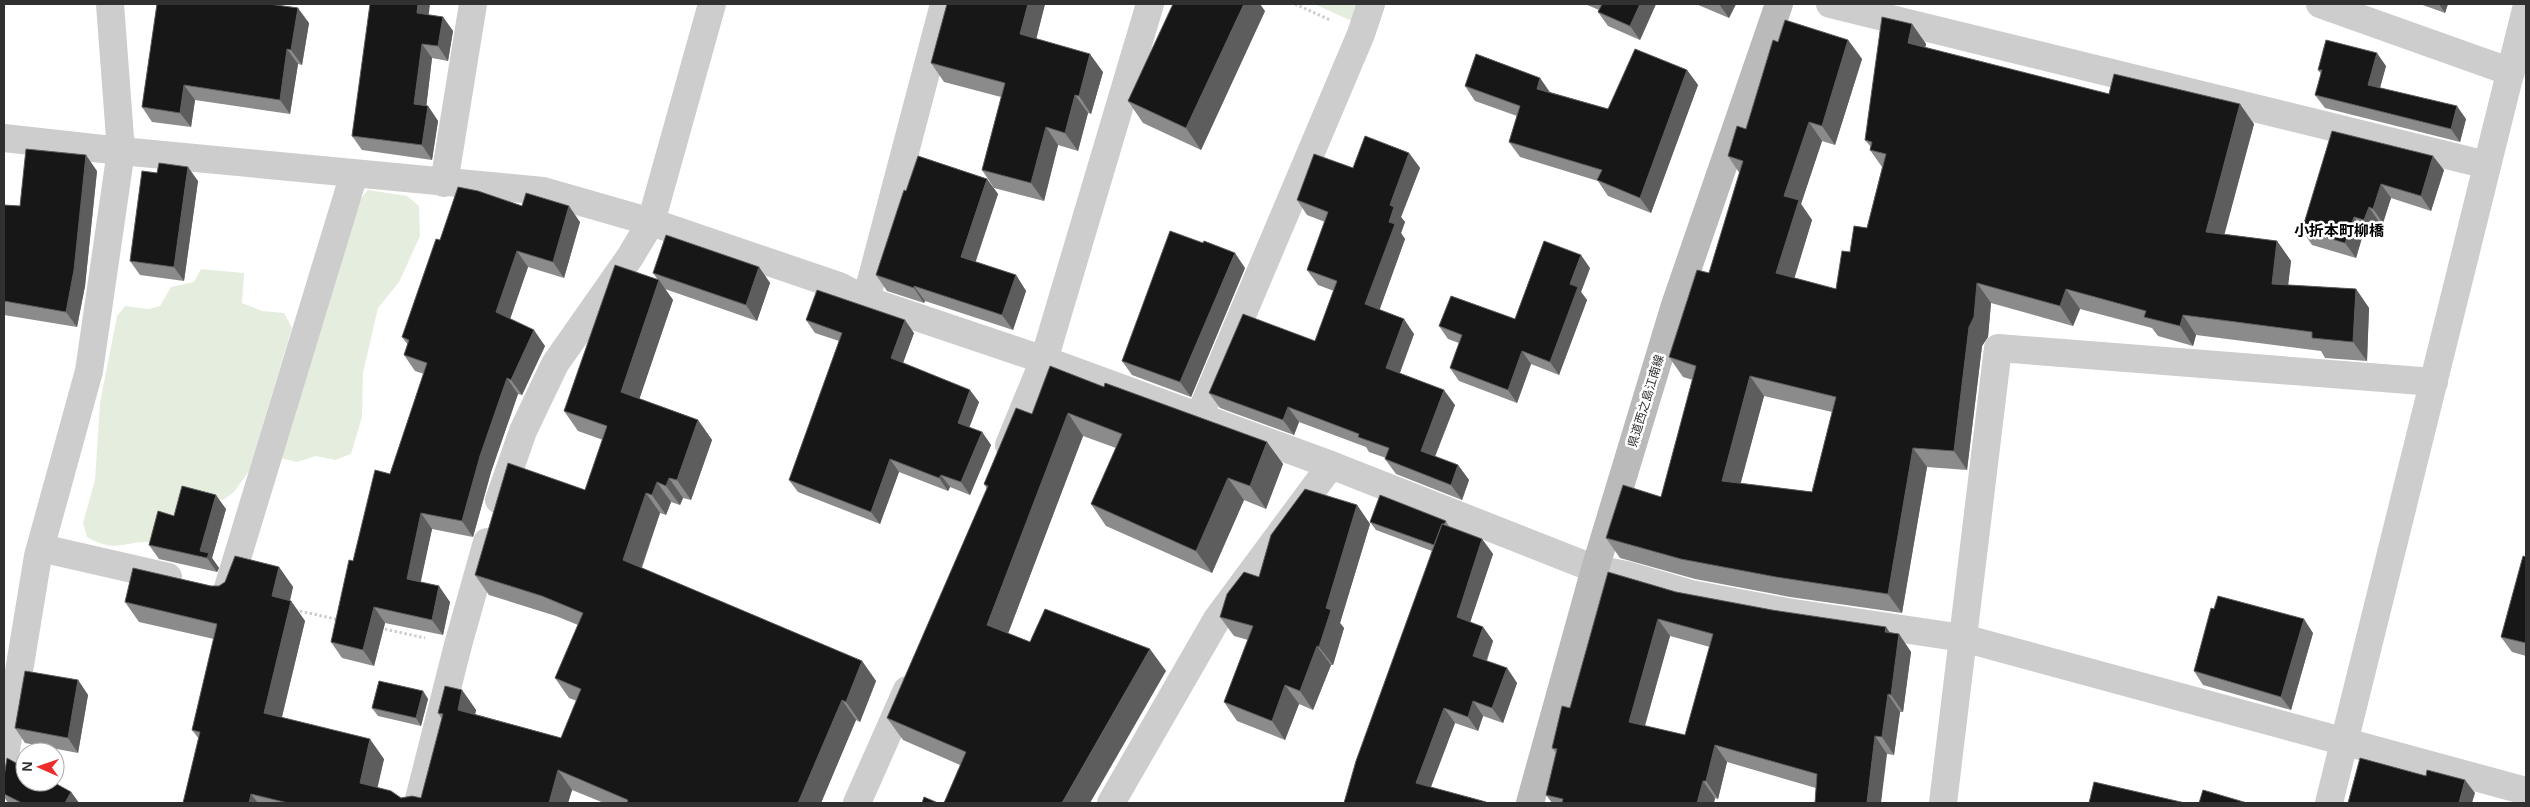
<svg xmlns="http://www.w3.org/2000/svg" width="2530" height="807" viewBox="0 0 2530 807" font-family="Arial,'Noto Sans JP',sans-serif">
  <rect width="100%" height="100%" fill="#fff"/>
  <g fill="#e5eede">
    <polygon points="1314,4 1360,4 1354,22"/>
    <polygon points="368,190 407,196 419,206 420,236 399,282 378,308 363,373 362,417 351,454 335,460 316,456 297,462 277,457 357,203"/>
    <path d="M201 269 244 273 242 303 262 311 284 313 292 328 249 471 234 492 223 500 196 494 181 519 165 520 150 542C121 541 117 554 87 537L83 523 95 480 100 403 117 316 125 306 148 309 160 306 171 287 194 282Z"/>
  </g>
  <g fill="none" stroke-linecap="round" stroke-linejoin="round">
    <g stroke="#cdcdcd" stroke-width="3" stroke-dasharray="2.5 2.5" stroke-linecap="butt">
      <polyline points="1295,4 1330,20"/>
      <polyline points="295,610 340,620"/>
      <polyline points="380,628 425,638"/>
    </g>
    <g stroke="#cdcdcd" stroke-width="28">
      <polyline points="1830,4 2487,165"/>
      <polyline points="2320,4 2511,72"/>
      <polyline points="4,138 121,151 543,191 651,222 839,286 866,300 1044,360 1331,465 1595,569 1626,575 1691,594 1787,612 1963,638 2526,791"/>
      <polyline points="444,183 473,4"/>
      <polyline points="866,300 944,4"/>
      <polyline points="1199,417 1361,34 1371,4"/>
      <polyline points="1009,445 1044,360 1150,4"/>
      <polyline points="499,500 523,431 555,364 630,257 651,222 712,4"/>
      <polyline points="41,548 168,577"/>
      <polyline points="227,591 354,174"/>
      <polyline points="4,762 38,556 89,371 121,151 110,4"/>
      <polyline points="418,803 458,645 487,542"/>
      <polyline points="857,803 907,690"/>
      <polyline points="1111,803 1217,619 1331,465"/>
      <polyline points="1943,803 1998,348 2434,382"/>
      <polyline points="2329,803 2526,9"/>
    </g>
    <polyline stroke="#bababa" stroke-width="28" points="1530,803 1595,569 1675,305 1779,4"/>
  </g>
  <g fill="#8b8b8b" fill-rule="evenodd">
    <polygon points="157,4 309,23 302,65 298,64 290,114 195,100 191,127 152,122 142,107"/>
    <polygon points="1045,4 1036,39 1103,72 1091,114 1088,113 1078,151 1058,145 1044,201 994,188 982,170 1001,97 944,82 931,63"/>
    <polygon points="1585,4 1656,4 1640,40 1608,26 1598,12 1599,10"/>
    <polygon points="1696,4 1736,4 1729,18"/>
    <polygon points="2420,4 2448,4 2445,13"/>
    <polygon points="1265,11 1201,150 1143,123 1128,101"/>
    <polygon points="429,15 443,17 453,31 448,61 432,58 426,106 428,106 438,121 432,160 362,150 352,136"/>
    <path d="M1912 24 1926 44 1925 48 2109 94 2254 124 2224 234 2277 241 2291 261 2288 285 2356 289 2369 308 2367 361 2325 358 2321 351 2196 335 2193 346 2158 336 2152 328 2080 309 2073 326 1991 303 1988 337 1982 346 1967 470 1927 467 1902 613 1790 597 1695 579 1620 558 1606 538 1661 497 1693 380 1683 377 1669 357 1709 273 1740 174 1728 156 1746 129 1778 42 1848 40 1862 59 1835 145 1822 141 1801 204 1812 220 1794 278 1836 289 1850 252 1867 228 1882 167 1870 150 1871 147 1865 140ZM1764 396 1832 412 1812 492 1740 484Z"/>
    <polygon points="2386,66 2380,88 2466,119 2460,142 2325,108 2315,95 2321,74 2318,70"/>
    <polygon points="1687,70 1698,85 1651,213 1608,196 1598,181 1520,157 1509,142 1517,116 1475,101 1465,86 1540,78 1550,92 1608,109"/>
    <polygon points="2332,131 2444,170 2431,211 2391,198 2383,223 2379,222 2374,235 2364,231 2356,258 2312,245 2302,230"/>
    <polygon points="1409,153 1420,168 1401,217 1405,222 1401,233 1405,239 1379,310 1414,334 1400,373 1455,405 1435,457 1458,465 1469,480 1462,500 1396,474 1385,459 1386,458 1369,452 1366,447 1299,422 1294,435 1220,408 1209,393 1315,341 1334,291 1318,285 1307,270 1325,222 1307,215 1297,200 1353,168"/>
    <polygon points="97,171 85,286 77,327 4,315 4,205 20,206"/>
    <polygon points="987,179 998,194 975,262 1016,275 1026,291 1013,330 925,301 924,303 887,291 876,275 906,191"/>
    <polygon points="198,181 184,281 140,275 130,261"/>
    <polygon points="522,206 580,222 564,278 528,267 510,319 545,346 522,395 518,394 491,472 473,537 432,529 420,582 450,602 443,635 385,623 374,666 342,658 331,642 353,561 390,474 424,374 415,371 404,355 408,345 402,337 440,240"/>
    <polygon points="759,267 770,283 757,321 665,289 673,300 639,399 698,420 712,440 691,500 683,498 680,505 671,502 666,515 660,513 642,568 862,661 876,681 860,722 856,720 821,803 604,803 572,790 568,803 183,803 199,739 192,730 214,639 139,622 125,602 211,586 219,586 225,582 279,567 293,587 290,601 291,601 305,621 282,717 384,759 377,788 401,798 421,798 442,719 438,713 462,690 476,710 475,714 561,738 577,701 569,698 555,678 578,625 556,616 489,595 475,575 585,490 603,440 578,431 564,411 658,280 653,273"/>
    <polygon points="1245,268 1191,397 1132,375 1122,361"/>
    <polygon points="1590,268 1581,292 1587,300 1559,375 1531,364 1517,403 1459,381 1450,368 1459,343 1448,339 1439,326 1515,319"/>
    <polygon points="806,320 914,333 903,363 979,402 969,428 982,432 991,445 970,495 950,487 948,491 899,472 880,524 798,492 789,480 839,341 815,333"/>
    <polygon points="1104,387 1267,442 1283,464 1266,509 1244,500 1212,573 1106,526 1091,504 1116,448 1083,436 1008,633 1030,642 1166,671 960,765 903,740 887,718 987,489 984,484 1032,414"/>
    <polygon points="1357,505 1370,524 1340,623 1344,628 1333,665 1331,665 1313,710 1299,704 1285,740 1237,721 1224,702 1248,640 1234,636 1220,617 1259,577"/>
    <polygon points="226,509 212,558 219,568 217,572 159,559 149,545 174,516"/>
    <polygon points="1446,521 1449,526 1482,539 1493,554 1470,622 1483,627 1493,641 1487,661 1507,668 1517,683 1503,723 1483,716 1478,731 1455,723 1431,787 1344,803 1432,551 1376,530 1370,522"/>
    <polygon points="2526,557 2526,656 2512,652 2501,637"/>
    <path d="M1676 592 1899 634 1911 652 1903 712H1900L1894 755 1887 754 1816 788 1727 762 1718 799 1715 798 1714 803H1552L1546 795 1556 753 1552 748 1570 708ZM1670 636 1710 647 1685 735 1645 726Z"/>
    <polygon points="2214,609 2313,633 2291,710 2203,685 2194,671"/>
    <polygon points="78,680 88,695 78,753 25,743 15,728"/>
    <polygon points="423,691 428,699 421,726 378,716 372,708"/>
    <polygon points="4,777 71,792 79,803 8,803 4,797"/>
  </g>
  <g fill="#5d5d5d">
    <polygon points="418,4 430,4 427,28 417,13"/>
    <polygon points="1028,4 1045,4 1033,52 1020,34"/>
    <polygon points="1244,4 1260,4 1265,11 1201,150 1186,128"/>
    <polygon points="1640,4 1656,4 1640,40 1630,26"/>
    <polygon points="1719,4 1736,4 1729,18"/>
    <polygon points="2439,4 2448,4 2445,13"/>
    <polygon points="298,8 309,23 302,65 291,50"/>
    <polygon points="443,17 453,31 448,61 438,46"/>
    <polygon points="1912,24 1926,44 1921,63 1908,43"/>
    <polygon points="1848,40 1862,59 1835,145 1822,126"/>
    <polygon points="422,44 432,58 425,118 414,104"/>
    <polygon points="287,49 298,64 290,114 280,100"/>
    <polygon points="2377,53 2386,66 2377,98 2368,85"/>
    <polygon points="1090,54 1103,72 1091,114 1079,96"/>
    <polygon points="1687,70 1698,85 1651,213 1640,198"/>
    <polygon points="1540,78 1550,93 1537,89"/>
    <polygon points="184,85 195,100 191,127 180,113"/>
    <polygon points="1075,95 1088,113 1078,151 1065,133"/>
    <polygon points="2240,104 2254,124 2220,251 2206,232"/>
    <polygon points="428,106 438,121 432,160 422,145"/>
    <polygon points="2457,106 2466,119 2460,142 2451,129"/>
    <polygon points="1809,122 1822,141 1801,204 1812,220 1790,293 1776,273 1784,196"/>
    <polygon points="1046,127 1058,145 1044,201 1031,183"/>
    <polygon points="1409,153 1420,168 1401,217 1405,222 1401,233 1405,239 1376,320 1365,304 1389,222 1390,205"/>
    <polygon points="86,155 97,171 85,286 77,327 66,312"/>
    <polygon points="2433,156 2444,170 2431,211 2421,196"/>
    <polygon points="188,167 198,181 184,281 174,267"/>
    <polygon points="987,179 998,194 972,273 961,257"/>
    <polygon points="2381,184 2391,198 2383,223 2373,209"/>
    <polygon points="569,206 580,222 564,278 553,262"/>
    <polygon points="2369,207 2379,222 2374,235 2364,220"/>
    <polygon points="2354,217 2364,231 2356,258 2345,243"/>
    <polygon points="2277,241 2291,261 2286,303 2272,284"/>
    <polygon points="517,251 528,267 507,328 496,312"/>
    <polygon points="1235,253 1245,268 1191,397 1180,382"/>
    <polygon points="1581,255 1590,268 1581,292 1587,300 1559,375 1550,362 1570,284"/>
    <polygon points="759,267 770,283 757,321 746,305"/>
    <polygon points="1016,275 1026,291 1013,330 1002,315"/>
    <polygon points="659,280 673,300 635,412 621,392"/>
    <polygon points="1977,283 1991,303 1988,337 1982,346 1967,470 1954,451 1969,327"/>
    <polygon points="914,286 925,301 924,303 914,288"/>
    <polygon points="2066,289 2080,309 2073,326 2060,306"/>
    <polygon points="2356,289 2369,308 2367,361 2353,342"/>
    <polygon points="2183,315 2196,335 2193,346 2180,326"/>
    <polygon points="1404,319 1414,334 1396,383 1386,368"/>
    <polygon points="905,320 914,333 900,371 891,358"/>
    <polygon points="534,330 545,346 522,395 511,380"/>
    <polygon points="1522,351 1531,364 1517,403 1508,390"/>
    <polygon points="1750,376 1764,396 1736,501 1722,481"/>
    <polygon points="507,378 518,394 491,472 473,537 462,521 480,456"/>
    <polygon points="970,390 979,402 966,436 958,423"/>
    <polygon points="1444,390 1455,405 1431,466 1421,451"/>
    <polygon points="1288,407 1299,422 1294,435 1283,420"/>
    <polygon points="1068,413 1083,436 1003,647 987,625"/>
    <polygon points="698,420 712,440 691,500 677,480"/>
    <polygon points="982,432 991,445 970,495 961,482"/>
    <polygon points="1267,442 1283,464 1266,509 1250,486"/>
    <polygon points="1913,448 1927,467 1902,613 1888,594"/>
    <polygon points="890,459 899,472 880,524 871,512"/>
    <polygon points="1458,465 1469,480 1462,500 1451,485"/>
    <polygon points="941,475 950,487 948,491 939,478"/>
    <polygon points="669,478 683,498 680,505 666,486"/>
    <polygon points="1228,478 1244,500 1212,573 1196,551"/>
    <polygon points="657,482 671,502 666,515 652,495"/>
    <polygon points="646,493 660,513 637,580 623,560"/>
    <polygon points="216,495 226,509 212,558 219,568 217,572 207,558 200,551"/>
    <polygon points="1357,505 1370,524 1340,623 1344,628 1333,665 1319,647 1326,608"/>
    <polygon points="421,513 432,529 418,595 407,579"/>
    <polygon points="1482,539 1493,554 1467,632 1457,617"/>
    <polygon points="279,567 293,587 286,616 272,596"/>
    <polygon points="439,586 450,602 443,635 432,620"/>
    <polygon points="291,601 305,621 278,733 264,713"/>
    <polygon points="374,607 385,623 374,666 363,650"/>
    <polygon points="1658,619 1670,636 1641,739 1629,722"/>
    <polygon points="2304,619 2313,633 2291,710 2281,697"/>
    <polygon points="1483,627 1493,641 1483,670 1473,656"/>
    <polygon points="1886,627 1898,644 1899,634 1911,652 1903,712 1891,695 1885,632"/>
    <polygon points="1317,646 1331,665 1313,710 1300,691"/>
    <polygon points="1150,649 1166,671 1090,803 1062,803"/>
    <polygon points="862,661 876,681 860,722 846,702"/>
    <polygon points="1507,668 1517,683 1503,723 1492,708"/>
    <polygon points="78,680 88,695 78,753 68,738"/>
    <polygon points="1285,685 1299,704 1285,740 1272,721"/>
    <polygon points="462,690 476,710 472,729 458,710"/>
    <polygon points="423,691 428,699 421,726 416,718"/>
    <polygon points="1888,694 1900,712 1894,755 1882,737"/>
    <polygon points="842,700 856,720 821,803 798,803"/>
    <polygon points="1473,701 1483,716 1478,731 1468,717"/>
    <polygon points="1444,708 1455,723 1427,797 1416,783"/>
    <polygon points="1875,736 1887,754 1881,803 1867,803"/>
    <polygon points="370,739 384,759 374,803 360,783"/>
    <polygon points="1715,745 1727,762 1718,799 1706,781"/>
    <polygon points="558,770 572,790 568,803 549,803"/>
    <polygon points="2465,780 2475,793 2472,803 2459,803"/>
    <polygon points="1703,781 1715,798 1714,803 1697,803"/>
    <polygon points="71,792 79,803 65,803"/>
    <polygon points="251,794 258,803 249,803"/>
  </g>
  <g fill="#171717" stroke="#5d5d5d" fill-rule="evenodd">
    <polygon points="157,4 269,4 298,8 291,50 287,49 280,100 184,85 180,113 142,107"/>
    <polygon points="370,4 418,4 417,13 443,17 438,46 422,44 414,104 428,106 422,145 352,136"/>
    <polygon points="947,4 1028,4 1020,34 1090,54 1079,96 1075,95 1065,133 1046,127 1031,183 982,170 1005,83 931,63"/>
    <polygon points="1173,4 1244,4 1186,128 1128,101"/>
    <polygon points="1602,4 1640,4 1630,26 1598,12"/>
    <path d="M1882 17 1912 24 1908 43 2109 94 2114 74 2240 104 2206 232 2277 241 2272 284 2356 289 2353 342 2312 338V332L2183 315 2180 326 2144 317 2146 311 2066 289 2060 306 1977 283 1974 317 1969 327 1954 451 1913 448 1888 594 1776 577 1681 559 1606 538 1623 485 1661 497 1696 366 1669 357 1697 270 1709 273 1743 161 1728 156 1737 126 1746 129 1773 40 1778 42 1785 20 1848 40 1822 126 1809 122 1784 196 1799 200 1776 273 1836 289 1842 251 1850 252 1854 226 1867 228 1886 154 1870 150 1872 142 1865 140ZM1750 376 1836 397 1812 492 1722 481Z"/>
    <polygon points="2326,40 2377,53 2368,85 2457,106 2451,129 2315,95 2322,70 2318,70"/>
    <polygon points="1635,49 1687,70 1640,198 1597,180 1602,170 1509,142 1520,106 1465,86 1476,54 1540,78 1537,89 1608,109"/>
    <polygon points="2332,131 2433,156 2421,196 2381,184 2373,209 2369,207 2364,220 2354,217 2345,243 2302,230"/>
    <polygon points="1365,136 1409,153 1390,205 1394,207 1389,222 1395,224 1365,304 1404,319 1386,368 1444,390 1421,451 1458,465 1451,485 1385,459 1389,448 1358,437 1359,434 1288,407 1283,420 1209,393 1243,314 1315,341 1337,281 1307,270 1328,212 1297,200 1314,154 1353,168"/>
    <polygon points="26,149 86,155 74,270 66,312 4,301 4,205 20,206"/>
    <polygon points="918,156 987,179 961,257 1016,275 1002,315 914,286 914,288 876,275 904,190 906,191"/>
    <polygon points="159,163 188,167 174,267 130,261 142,171 157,173"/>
    <polygon points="458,187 478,191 522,206 526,193 569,206 553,262 517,251 496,312 534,330 511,380 507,378 480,456 462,521 421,513 407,579 439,586 432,620 374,607 363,650 331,642 349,560 353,561 375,470 390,474 427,363 404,355 409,340 402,337 436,239 440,240"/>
    <polygon points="1170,231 1203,243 1204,241 1235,253 1180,382 1122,361"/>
    <polygon points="666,235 759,267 746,305 653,273"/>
    <polygon points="1544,241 1581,255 1570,284 1578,287 1550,362 1522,351 1508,390 1450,368 1462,335 1439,326 1451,296 1515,319"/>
    <polygon points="615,265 659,280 621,392 698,420 677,480 669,478 666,486 657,482 652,495 646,493 623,560 862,661 846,702 842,700 798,803 627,803 628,800 558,770 549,803 288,803 251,794 249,803 183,803 200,732 192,730 217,624 125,602 133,568 211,586 219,586 225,582 235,556 279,567 272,596 291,601 264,713 370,739 360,783 391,791 401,798 412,796 421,798 443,714 438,713 445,686 462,690 458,710 561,738 581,689 555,678 583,613 542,596 475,575 508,463 585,490 607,426 564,411"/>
    <polygon points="817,290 905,320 891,358 970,390 958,423 982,432 961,482 941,475 939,478 890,459 871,512 789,480 842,333 806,320"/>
    <polygon points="1050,366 1104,387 1105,383 1267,442 1250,486 1228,478 1196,551 1091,504 1122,434 1068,413 987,625 1030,642 1045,609 1150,649 1062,803 944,803 966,752 887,718 988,486 984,484 1016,408 1032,414"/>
    <polygon points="182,486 216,495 200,551 209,553 207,558 149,545 158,511 174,516"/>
    <polygon points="1305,489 1357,505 1326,608 1331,610 1319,647 1317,646 1300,691 1285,685 1272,721 1224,702 1253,626 1220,617 1227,594 1244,572 1259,577 1271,535"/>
    <polygon points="1380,495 1446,521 1444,524 1442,524 1434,545 1370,522"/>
    <polygon points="1442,524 1482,539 1457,617 1483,627 1473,656 1507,668 1492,708 1473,701 1468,717 1444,708 1416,783 1486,802 1486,803 1344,803 1356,761"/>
    <polygon points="2523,556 2526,557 2526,643 2501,637"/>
    <path d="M1608 572 1676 592 1772 610 1886 627 1885 632 1899 634 1891 695 1888 694 1882 737 1875 736 1867 803H1815L1817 774 1715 745 1706 781H1703L1697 803H1562L1563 799 1546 795 1557 749 1552 748 1562 706 1570 708ZM1658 619 1713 634 1685 735 1629 722Z"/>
    <polygon points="2218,596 2304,619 2281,697 2194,671 2211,608 2214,609"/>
    <polygon points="25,671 78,680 68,738 15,728"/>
    <polygon points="379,681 423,691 416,718 372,708"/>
    <polygon points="7,758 25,768 25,782 53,782 71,792 65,803 22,803 4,794 4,777"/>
    <polygon points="2360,758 2426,776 2427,770 2465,780 2459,803 2348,803"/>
    <polygon points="2094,782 2185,803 2089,803"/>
    <polygon points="2203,790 2247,803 2199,803"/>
    <polygon points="924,797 938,803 922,803"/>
  </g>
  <g text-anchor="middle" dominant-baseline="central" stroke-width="5" stroke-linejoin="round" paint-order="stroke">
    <g font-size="12" fill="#303030" stroke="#fff">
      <text transform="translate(1646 401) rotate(-73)">県道西之島江南線</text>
    </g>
    <g font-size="15" font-weight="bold" fill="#000" stroke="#fff">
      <text x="2339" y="230">小折本町柳橋</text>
    </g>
  </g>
  <rect width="2530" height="807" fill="none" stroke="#303030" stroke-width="10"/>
  <g transform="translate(40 767) rotate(272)"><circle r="24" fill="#ffffff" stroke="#acacac"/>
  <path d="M0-4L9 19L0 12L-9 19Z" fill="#ee2c2c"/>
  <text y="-8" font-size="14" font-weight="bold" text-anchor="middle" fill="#303030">N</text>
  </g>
</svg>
